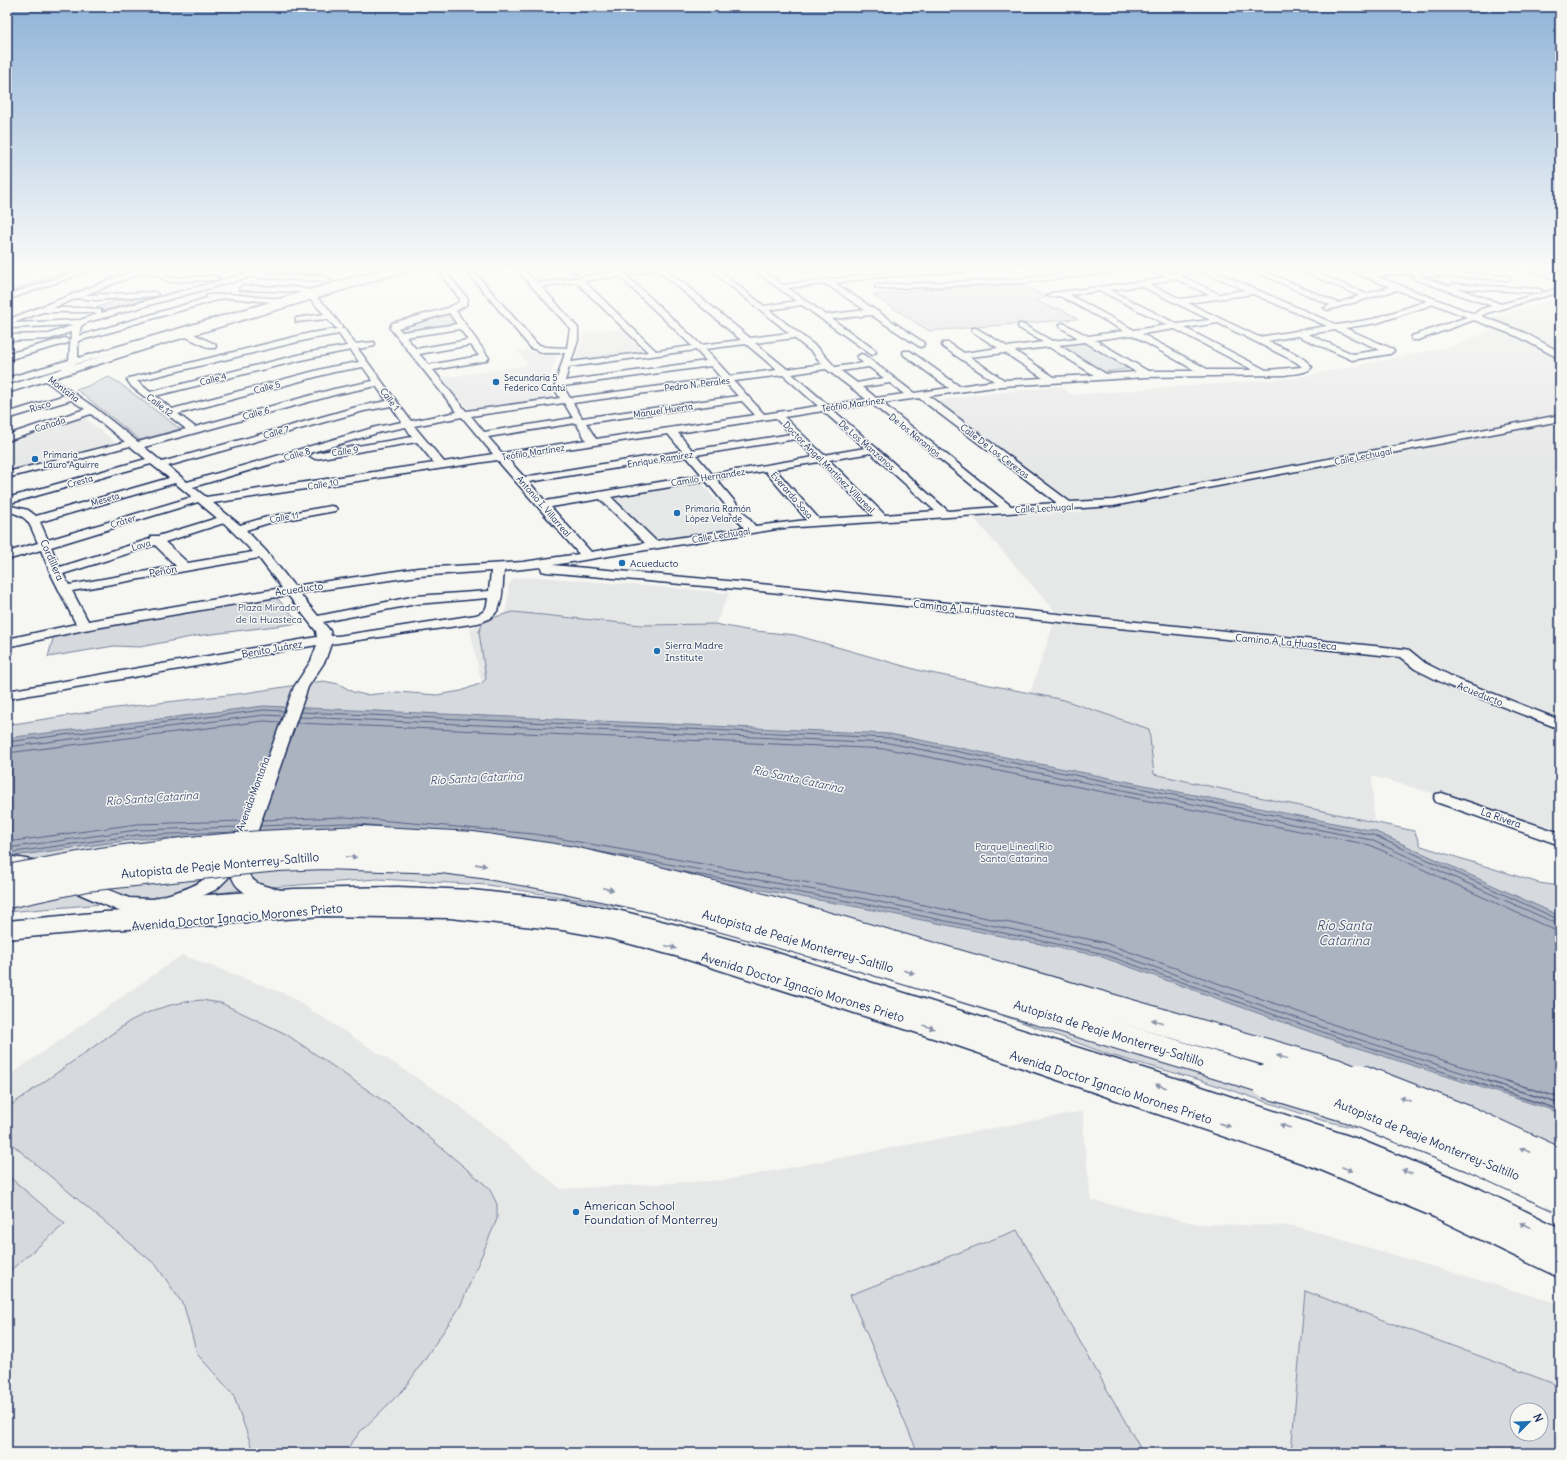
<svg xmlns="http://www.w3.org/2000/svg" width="1567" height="1460" viewBox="0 0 1567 1460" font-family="Delius,sans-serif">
  <rect width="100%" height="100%" fill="#f6f6f2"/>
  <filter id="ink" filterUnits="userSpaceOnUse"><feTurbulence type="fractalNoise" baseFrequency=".025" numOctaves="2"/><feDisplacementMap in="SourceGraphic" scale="8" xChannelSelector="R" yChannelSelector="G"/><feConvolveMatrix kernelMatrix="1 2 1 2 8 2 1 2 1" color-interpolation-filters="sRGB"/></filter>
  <g filter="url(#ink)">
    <g fill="#e6e7e7" fill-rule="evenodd">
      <polygon points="1560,298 1560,838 1436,794 1372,776 1374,831 1011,749 1057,614 974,518 1083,512 1072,501 938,401 967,396 1061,386 1071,395 1295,378 1457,345 1493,329 1496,316"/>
      <polygon points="621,328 644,352 575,361 584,333"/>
      <polygon points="527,350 532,352 557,354 547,386 555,398 470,410 441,378 528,365 518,351"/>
      <polygon points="83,416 117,444 7,473 7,440"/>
      <polygon points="701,482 738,528 656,541 613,497"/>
      <polygon points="540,577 729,593 715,625 482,685 470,629 505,614 509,593 508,586 514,578"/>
      <path d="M182 955 288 995 456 1103 561 1189 726 1180 1083 1111V1131L1091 1200 1198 1224 1295 1226 1560 1304V1453H7V1077ZM1517 1410H1541V1434H1517Z"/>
    </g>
    <g fill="#d6d9dd" stroke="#78849e" fill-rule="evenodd">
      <polygon points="7,267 37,267 25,277 7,284"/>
      <polygon points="65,271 60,278 7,296 7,291"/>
      <polygon points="1008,282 1021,284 1046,297 1035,300 1054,309 1059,308 1078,319 929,331 873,295 954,287 952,285"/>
      <polygon points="152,297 99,312 93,309 123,298 151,296"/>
      <polygon points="445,313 449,314 456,325 403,332 400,327"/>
      <polygon points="1084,341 1132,368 1104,372 1060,345"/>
      <polygon points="109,377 119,383 180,429 140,440 76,389 83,388"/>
      <polygon points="276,597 300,623 196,636 140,647 114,646 48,657 54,635"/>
      <polygon points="513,612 642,625 715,624 746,630 795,635 921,671 1064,700 1149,729 1154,774 1414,831 1421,846 1539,883 1560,886 1560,1213 1454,1160 1400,1138 1321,1120 1200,1080 1110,1055 1016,1020 908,986 842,962 735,930 646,911 488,885 377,879 260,888 185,897 7,912 7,725 116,708 245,693 323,681 339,684 353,692 366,695 398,692 437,695 461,691 482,683 486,679 479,632 484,620"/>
      <path d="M201 1000 221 1003 286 1034 398 1111 489 1188 497 1204V1219L460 1307 405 1388 360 1432 344 1453H254L233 1394 197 1354 184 1306 156 1265 7 1140V1108L130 1021C155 1008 173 1003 201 1000Z"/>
      <polygon points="7,1175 65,1224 7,1273"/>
      <polygon points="1017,1230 1143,1453 918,1453 850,1295"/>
      <path d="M1305 1291 1560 1386V1453H1291ZM1517 1410H1541V1434H1517Z"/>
    </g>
    <polygon fill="#abb2c0" stroke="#717e99" points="264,706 890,734 1374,831 1560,916 1560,1114 1552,1110 1330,1039 1099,956 863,908 532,849 346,832 138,839 7,857 7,738"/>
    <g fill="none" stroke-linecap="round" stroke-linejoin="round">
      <g stroke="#556385" stroke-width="1">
        <polyline points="300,712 890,738 1373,835 1560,920"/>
        <polyline points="299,717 889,743 1371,840 1560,925"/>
        <polyline points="297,723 888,749 1370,845 1552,929 1560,931"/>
        <polyline points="7,742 264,710 284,711"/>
        <polyline points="7,747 264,715 282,716"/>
        <polyline points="7,753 264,721 280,722"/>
        <polyline points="262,820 346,817 534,834 866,893 1102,942 1335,1025 1510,1082"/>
        <polyline points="260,826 346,823 380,826"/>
        <polyline points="7,842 137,824 244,821"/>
        <polyline points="7,848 137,830 241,827"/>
        <polyline points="589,850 865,899 1101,948 1333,1031 1491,1082"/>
        <polyline points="7,853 138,835 240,832"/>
        <polyline points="678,871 864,904 1100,953 1331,1035 1474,1082"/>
      </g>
      <g stroke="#556385" stroke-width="1.5">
        <polyline points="1471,1081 1560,1110"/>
        <polyline points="1488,1081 1560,1104"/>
        <polyline points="1507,1081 1560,1098"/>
      </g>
      <defs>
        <g id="minor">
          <polygon points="89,267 100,267 7,300 7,295"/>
          <path d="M143 267H153L149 270 161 271 171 278 215 276 219 278 215 280 170 282 156 275 141 273 85 295 154 292 158 294 157 296 95 300 77 298 53 308H88L101 310V313L270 267H282L262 274 327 277 331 279 327 281 260 278H257V275L88 322 81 326 79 336 207 298V295H210L229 294 279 299 302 292 240 290 239 288 243 286 295 287 309 290 389 267H400L313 294 327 307 342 327 341 329H344L355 344 374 342 375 344 374 346 358 349 411 421 457 412 390 328 392 323 448 308 459 302 460 299 435 267H442L468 299 466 305 456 311 489 358 485 361 433 370 466 411 560 398 554 388 565 353H544L531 348 463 267H470L537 344 545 347 567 348 570 328 526 280 513 267H521L538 283 649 267H668L666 269 750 338 789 333 707 267H715L764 306 796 301 750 267H758L782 285C860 275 937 267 1015 267L1012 269 880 277 835 283 923 342 924 344 923 346 920 347 871 315 832 319 875 350 876 352 872 355 802 305 769 310 819 349 835 367 863 363 857 357 861 354 864 355 914 393 949 388 904 355 903 353 904 351H910L959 386 994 381 943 347 942 345 943 343H949L964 353 998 348 973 332 972 330 973 328H976L1008 347 1043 342 1019 328 1018 326 1019 324H1022L1052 341 1078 338 1060 327 1059 325 1063 323 1088 336 1124 331 1060 296 1051 297 1047 295 1051 293 1154 280 1166 276 1139 269 1021 283 879 289 875 287 876 285 1021 279 1120 267H1148L1174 274 1194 267H1205L1337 325 1373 319 1427 301 1397 290 1328 310 1324 308 1330 305 1245 267H1255L1338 303 1359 296 1294 267H1304L1366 294 1390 287 1341 267H1351L1366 273 1403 270 1507 276H1510V280L1418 275 1449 286 1453 284 1539 289 1543 291 1539 293 1457 288 1501 304 1560 288V292L1487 313 1481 316 1525 333 1560 352V359L1519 337 1474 320 1418 340H1412L1411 338 1412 336 1467 317 1434 304 1377 323 1345 328 1393 349 1394 351 1390 354 1352 360 1298 336 1267 341C1282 348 1302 354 1312 367 1307 374 1294 373 1285 375L1146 377 1002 386 929 396 1070 502 1113 500 1560 415V421L1113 506 783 528 553 565 760 584 1404 649 1409 650 1425 663 1459 680 1560 720V729L1449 686 1415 669 1400 657 760 591 546 572 542 571 541 567 504 571C501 595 506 616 478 623L331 644 325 661 308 687 246 864C250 888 266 885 285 891L288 895 285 899C272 903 249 898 239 888 235 885 233 880 231 875L217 889 198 898 162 909 156 908 153 903 156 898C187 889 206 886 224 856L232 855 294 687 311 661 317 645 7 699V691L317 637 316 631 288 595 84 630 7 647V639L76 624 50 572 41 550 7 560V552L38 543C29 523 30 517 7 511V505L28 510 36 516 169 478 151 464 7 504V498L146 459 130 446 7 478V472L125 442 91 414 7 441V435L85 409 71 400 7 419V413L65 395 43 379 41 377 43 375 46 374 95 408 138 442 186 429 132 387 127 380 129 378 310 333 337 329 327 319 296 322V318L324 314 307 296 76 364 69 370H63L62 368 7 384V378L69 360 71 332 50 339 7 341V335L49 334 73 325 11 328 7 326V320ZM658 270 741 340 701 345 626 275ZM1200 270 1245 290 1219 294 1181 276ZM1403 274 1416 275 1413 277 1414 279 1492 306 1481 309 1474 314 1376 276ZM619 276 692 346 656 351 584 281ZM1174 278 1209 295 1181 299 1151 285ZM576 282 648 352 571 362 578 340V328L542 287ZM826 284 865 310 826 315 788 288ZM1141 286 1210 320 1177 324 1110 290ZM1101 291 1167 325 1134 330 1070 295ZM1253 294 1327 326 1259 337 1188 303ZM229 298 270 302 78 358V341L122 329 127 326 221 299ZM43 312H88L97 314 80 320 13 323ZM449 313 457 324 402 332 398 328ZM1218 323 1296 362 1302 367 1266 370 1185 328ZM460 329 468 340 416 349 406 337ZM1175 329 1253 370H1209L1142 334ZM1335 330 1380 350 1353 354 1308 334ZM339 334 347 346 310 352 150 392 137 381 310 339ZM1132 335 1196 371H1148L1095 340ZM794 338 813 353 822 364 787 369 755 343ZM1085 342 1136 372 1106 374 1059 345ZM746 344 777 370 730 376 705 349ZM471 345 479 356 429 365 419 354ZM1049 347 1094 375 1054 377 1015 351ZM351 350 359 362 330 367 172 409 155 396 310 358ZM696 350 706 361 565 381 569 367ZM1005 353 1043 378 1004 380 970 357ZM711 366 721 378 570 398 564 388V386ZM363 367 373 381 334 389 195 427 178 414 334 372ZM869 367 884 378 857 383 841 371ZM826 369 866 399 828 405 792 374ZM783 375 818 406 764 414 734 381ZM725 382 738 396 582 418 573 403ZM890 383 904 394 876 398 863 387ZM376 386 387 401 360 406 162 462 144 447 338 394ZM919 398 1057 503 1011 506 882 403ZM742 401 755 415 596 439 586 423ZM564 403 573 418 484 432 471 416ZM872 404 999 507 948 511 833 410ZM391 406 402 422 376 427 187 482 168 466 364 411ZM823 411 865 448 824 455 784 417ZM462 417 493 454 444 462 414 426ZM775 418 791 434 692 450 678 433ZM576 423 586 440 502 453 488 437ZM406 427 412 437 315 453 310 456 315 459 417 442 434 463 206 497 193 487 381 432ZM668 434 682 451 524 477 507 458ZM796 439 814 457 712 474 696 455ZM871 453 935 511 885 515 829 460ZM687 457 702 475 545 501 529 482ZM497 460 579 554 523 562 418 568 294 586 266 551 246 530 269 523 335 511 337 509 335 507 331 506 267 517 240 525 213 503ZM819 462 873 516 819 519 775 469ZM765 471 807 520 755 526 716 479ZM706 481 744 528 656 541 611 497ZM175 483 192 497 48 540 40 522ZM600 499 645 543 591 552 551 507ZM198 502 217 518 158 536H152L150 539 60 567 51 547ZM224 523 253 552 188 563 165 542ZM155 545 176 566 69 585 63 574ZM259 558 282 588 88 621 72 591ZM491 571 489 591 416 596 318 616 299 593 418 576ZM488 598C487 608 486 612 476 615L338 636H331L330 631 323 622 416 604Z"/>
          <polygon points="217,267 240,267 249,270 245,272 220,269"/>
          <polygon points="323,267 335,267 318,273 314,271"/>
          <polygon points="569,267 577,267 580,270 579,272 573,272"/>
          <polygon points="816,267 836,267 833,269 804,273 800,271 804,269"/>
          <polygon points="1524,267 1534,267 1560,278 1560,283"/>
          <polygon points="187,331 215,344 216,346 215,348 209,348 184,336 183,334 184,332"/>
          <polygon points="65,338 69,341 68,343 7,360 7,354"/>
          <polygon points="1442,793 1560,833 1560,845 1436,802 1434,798 1436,794"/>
        </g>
        <g id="major">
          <polygon points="400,267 414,267 413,269 156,346 7,393 7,386 148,342"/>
          <polygon points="7,856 44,862 47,867 44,872 37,874 7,870"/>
          <polygon points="68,874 129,898 151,899 294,889 398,887 472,890 564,900 617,910 685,927 768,950 1190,1083 1358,1139 1480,1189 1560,1228 1560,1278 1434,1217 1316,1168 955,1045 679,957 612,939 562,930 450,918 322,916 211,925 203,923 200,917 205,911 151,915 126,914 61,886 57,881 61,876"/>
        </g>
        <polygon id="highway" points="222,907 231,909 235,916 231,923 222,925 104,930 7,939 7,921 104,912"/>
      </defs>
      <use href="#minor" stroke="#1b2f5e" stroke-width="3"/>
      <use href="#major" stroke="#1b2f5e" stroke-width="3"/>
      <use href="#highway" stroke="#1b2f5e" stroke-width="3"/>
      <use href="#minor" fill="#f6f6f2" fill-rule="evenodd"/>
      <use href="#major" fill="#f6f6f2" fill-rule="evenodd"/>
      <use href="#highway" fill="#f6f6f2" fill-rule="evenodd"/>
      <defs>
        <g id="highway-bridge-far1">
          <polyline points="7,878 101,861 190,850 261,844 361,839 473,845 568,859 655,879 770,909 1336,1072 1361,1082"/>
          <polyline points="7,895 86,878 278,858 324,856 442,860 482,865 566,880 652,899 858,957 1271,1082"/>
        </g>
        <g id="highway-bridge">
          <polyline points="1268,1081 1351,1106 1473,1155 1560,1195"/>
          <polyline points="1359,1081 1464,1122 1560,1166"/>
        </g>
      </defs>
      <use href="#highway-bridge-far1" stroke="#1b2f5e" stroke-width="28" stroke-linecap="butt"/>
      <use href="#highway-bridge" stroke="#1b2f5e" stroke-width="36" stroke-linecap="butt"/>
      <use href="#highway-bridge-far1" stroke="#f6f6f2" stroke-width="26"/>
      <use href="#highway-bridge" stroke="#f6f6f2" stroke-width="34"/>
    </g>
    <polygon fill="#a5a9b0" stroke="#1b2f5e" points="268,267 315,267 317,275 270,273"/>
    <defs><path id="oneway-solid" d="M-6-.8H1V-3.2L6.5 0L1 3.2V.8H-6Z"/></defs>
    <g fill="#8892a8">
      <use href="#oneway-solid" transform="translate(351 857) rotate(2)"/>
      <use href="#oneway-solid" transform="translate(481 865) rotate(8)"/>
      <use href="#oneway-solid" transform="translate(608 889) rotate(12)"/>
      <use href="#oneway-solid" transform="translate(671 947) rotate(15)"/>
      <use href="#oneway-solid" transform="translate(909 972) rotate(17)"/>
      <use href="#oneway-solid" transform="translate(1157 1021) rotate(-164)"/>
      <use href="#oneway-solid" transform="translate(929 1027) rotate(18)"/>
      <use href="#oneway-solid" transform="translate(1282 1057) rotate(-164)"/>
      <use href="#oneway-solid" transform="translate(1161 1086) rotate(-163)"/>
      <use href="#oneway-solid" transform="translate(1405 1099) rotate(-159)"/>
      <use href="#oneway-solid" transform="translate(1225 1125) rotate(19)"/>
      <use href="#oneway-solid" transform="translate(1285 1126) rotate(-161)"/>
      <use href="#oneway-solid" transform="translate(1525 1150) rotate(-155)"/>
      <use href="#oneway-solid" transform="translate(1347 1169) rotate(22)"/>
      <use href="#oneway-solid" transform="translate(1407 1172) rotate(-158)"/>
      <use href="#oneway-solid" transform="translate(1525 1225) rotate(-154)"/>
    </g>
  </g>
  <linearGradient id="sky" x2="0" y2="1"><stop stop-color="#8fb3d8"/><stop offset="0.57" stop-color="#fbfbf9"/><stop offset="1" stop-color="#fbfbf9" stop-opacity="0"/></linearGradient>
  <rect width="1567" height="472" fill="url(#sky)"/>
  <g fill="#1f6fb2" stroke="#f6f6f2" stroke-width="1.5">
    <circle cx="496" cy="382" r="4"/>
    <circle cx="35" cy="459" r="4"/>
    <circle cx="677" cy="513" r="4"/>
    <circle cx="622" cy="563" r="4"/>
    <circle cx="657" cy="651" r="4"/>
    <circle cx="576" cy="1212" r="4"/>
  </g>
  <g text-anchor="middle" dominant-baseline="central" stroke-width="3" stroke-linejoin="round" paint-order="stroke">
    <g font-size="9" fill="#1b2f5e" stroke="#f6f6f2" text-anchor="start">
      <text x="504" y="377">Secundaria 5<tspan x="504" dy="10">Federico Cantú</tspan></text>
      <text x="43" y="454">Primaria<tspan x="43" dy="10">Lauro Aguirre</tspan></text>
      <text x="685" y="508">Primaria Ramón<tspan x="685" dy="10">López Velarde</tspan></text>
    </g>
    <g font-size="9" fill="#1b2f5e" stroke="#f6f6f2">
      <text transform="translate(213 379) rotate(-14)">Calle 4</text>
      <text transform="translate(697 384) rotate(-7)">Pedro N. Perales</text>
      <text transform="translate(267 387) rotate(-15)">Calle 5</text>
      <text transform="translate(64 389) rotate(37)">Montaña</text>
      <text transform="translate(390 399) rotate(53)">Calle 1</text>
      <text transform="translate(853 404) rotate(-8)">Teófilo Martínez</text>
      <text transform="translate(160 405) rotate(38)">Calle 12</text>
      <text transform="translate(40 406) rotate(-17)">Risco</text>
      <text transform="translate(663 410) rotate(-8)">Manuel Huerta</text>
      <text transform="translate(256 413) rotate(-15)">Calle 6</text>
      <text transform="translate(50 424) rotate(-18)">Cañada</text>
      <text transform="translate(276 432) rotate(-16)">Calle 7</text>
      <text transform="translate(915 435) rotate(39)">De los Naranjos</text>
      <text transform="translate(867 445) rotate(41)">De Los Manzanos</text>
      <text transform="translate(345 451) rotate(-8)">Calle 9</text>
      <text transform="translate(995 451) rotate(37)">Calle De Los Cerezos</text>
      <text transform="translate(533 452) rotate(-9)">Teófilo Martínez</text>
      <text transform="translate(297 454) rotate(-17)">Calle 8</text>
      <text transform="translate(1363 456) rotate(-11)">Calle Lechugal</text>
      <text transform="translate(660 459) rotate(-9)">Enrique Ramírez</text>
      <text transform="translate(829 467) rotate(45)">Doctor Angel Martínez Villareal</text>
      <text transform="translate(708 477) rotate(-9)">Camilo Hernandez</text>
      <text transform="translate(80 481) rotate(-16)">Cresta</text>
      <text transform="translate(323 484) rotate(-8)">Calle 10</text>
      <text transform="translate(792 495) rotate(49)">Everardo Sosa</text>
      <text transform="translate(105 499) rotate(-16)">Meseta</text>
      <text transform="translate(544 506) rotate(49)">Antonio I. Villarreal</text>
      <text transform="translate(1044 508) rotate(-3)">Calle Lechugal</text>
      <text transform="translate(284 517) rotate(-10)">Calle 11</text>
      <text transform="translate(123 521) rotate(-17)">Cráter</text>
      <text transform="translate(721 535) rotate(-9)">Calle Lechugal</text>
      <text transform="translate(141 545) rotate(-18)">Lava</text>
    </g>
    <g font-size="10" fill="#1b2f5e" stroke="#f6f6f2">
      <text transform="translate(52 560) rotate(66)">Cordillera</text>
      <text transform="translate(163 571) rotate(-10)">Peñón</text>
      <text transform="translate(299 589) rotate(-8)">Acueducto</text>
      <text transform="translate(964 609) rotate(6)">Camino A La Huasteca</text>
      <text transform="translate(1286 642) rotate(5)">Camino A La Huasteca</text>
      <text transform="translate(272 649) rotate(-10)">Benito Juárez</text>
      <text transform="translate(1480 694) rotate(22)">Acueducto</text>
      <text transform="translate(253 794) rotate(-70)">Avenida Montaña</text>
      <text transform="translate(1501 818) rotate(19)">La Rivera</text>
    </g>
    <g font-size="10" fill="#1b2f5e" stroke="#f6f6f2" text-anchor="start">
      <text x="630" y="563">Acueducto</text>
      <text x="665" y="645">Sierra Madre<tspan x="665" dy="12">Institute</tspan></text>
    </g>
    <g font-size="10" fill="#405177" stroke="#f6f6f2">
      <text x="269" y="607">Plaza Mirador<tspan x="269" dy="12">de la Huasteca</tspan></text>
      <text x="1014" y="846">Parque Lineal Río<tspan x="1014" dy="12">Santa Catarina</tspan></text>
    </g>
    <g font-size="11" font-style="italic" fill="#46567b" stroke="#f6f6f2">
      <text transform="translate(476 778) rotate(-3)">Río Santa Catarina</text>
      <text transform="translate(798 779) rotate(12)">Río Santa Catarina</text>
      <text transform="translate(152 798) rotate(-4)">Río Santa Catarina</text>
    </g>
    <g font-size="12" fill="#1b2f5e" stroke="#f6f6f2">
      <text transform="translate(220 865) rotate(-5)">Autopista de Peaje Monterrey-Saltillo</text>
      <text transform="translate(237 917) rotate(-5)">Avenida Doctor Ignacio Morones Prieto</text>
      <text transform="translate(798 941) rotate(16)">Autopista de Peaje Monterrey-Saltillo</text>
      <text transform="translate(803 987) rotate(17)">Avenida Doctor Ignacio Morones Prieto</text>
      <text transform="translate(1109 1033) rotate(17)">Autopista de Peaje Monterrey-Saltillo</text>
      <text transform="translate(1111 1087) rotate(18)">Avenida Doctor Ignacio Morones Prieto</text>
      <text transform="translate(1427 1139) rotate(22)">Autopista de Peaje Monterrey-Saltillo</text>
    </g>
    <g font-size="12" fill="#1b2f5e" stroke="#f6f6f2" text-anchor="start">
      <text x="584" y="1205">American School<tspan x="584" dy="14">Foundation of Monterrey</tspan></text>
    </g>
    <g font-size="13" font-style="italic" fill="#46567b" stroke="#f6f6f2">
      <text x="1344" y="925">Río Santa<tspan x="1344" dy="15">Catarina</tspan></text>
    </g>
  </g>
  <rect width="1567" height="1460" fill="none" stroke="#f6f6f2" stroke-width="24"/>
  <rect x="12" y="12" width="1543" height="1436" fill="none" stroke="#1b2f5e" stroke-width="1.5" filter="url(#ink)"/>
  <g transform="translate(1529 1422) rotate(66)"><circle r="19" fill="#f6f6f2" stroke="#9ea6b7"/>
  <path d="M0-3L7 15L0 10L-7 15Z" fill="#1f6fb2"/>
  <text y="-6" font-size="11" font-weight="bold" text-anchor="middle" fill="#1b2f5e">N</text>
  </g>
</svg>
